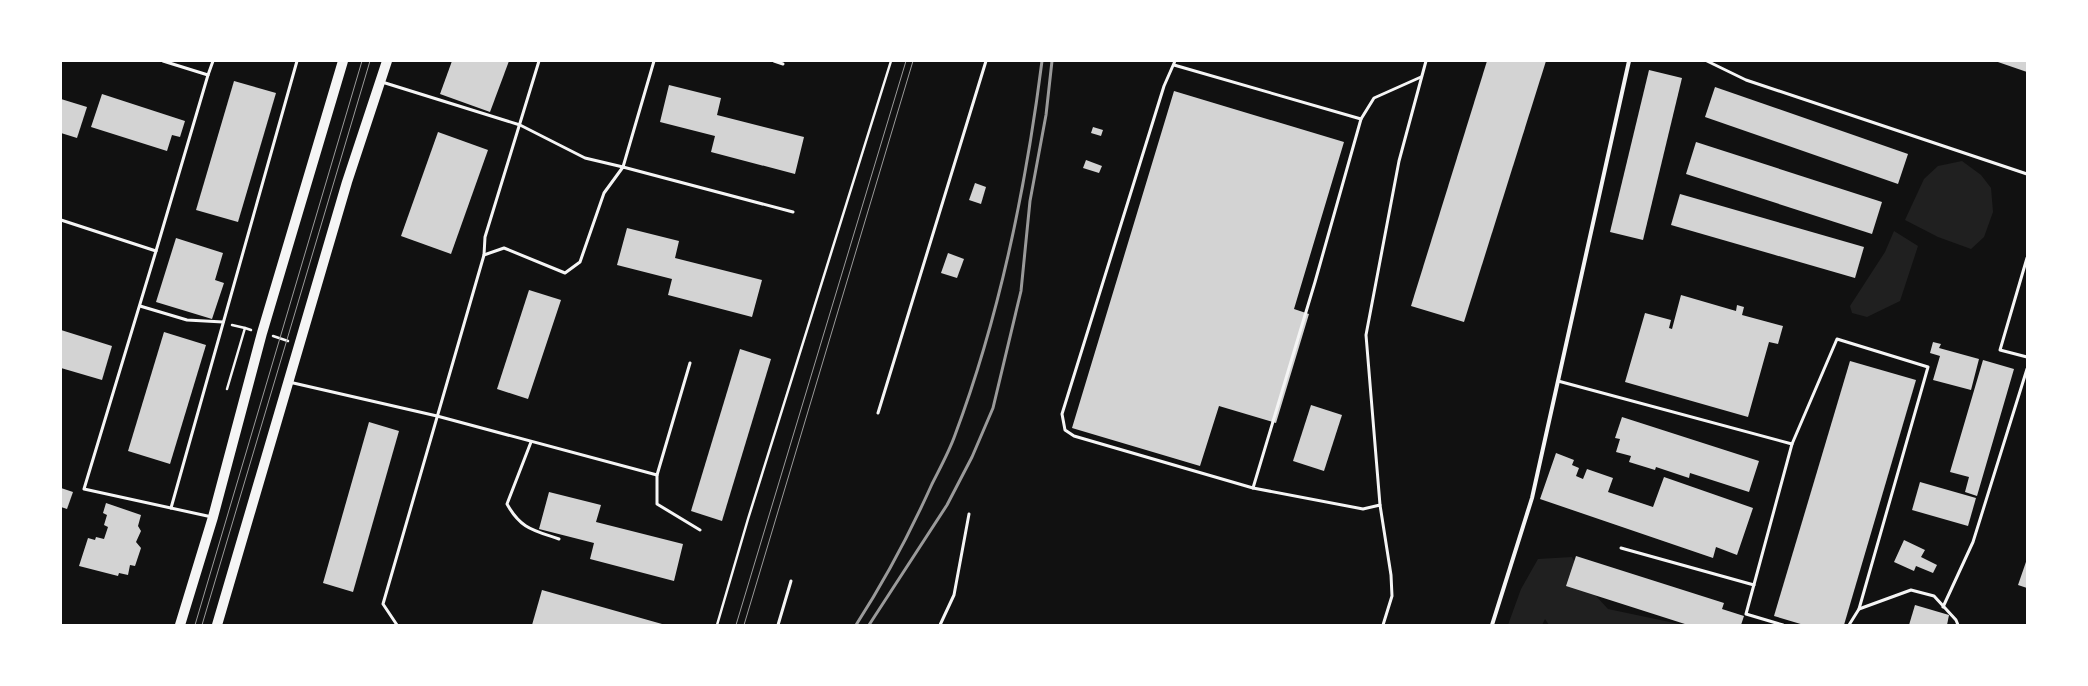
<svg xmlns="http://www.w3.org/2000/svg" width="2088" height="686" viewBox="0 0 2088 686" font-family="'Noto Sans',sans-serif">
  <rect width="100%" height="100%" fill="#111"/>
  <g fill="#202020">
    <polygon points="1962,161 1981,175 1991,188 1993,212 1984,237 1971,249 1938,237 1905,220 1924,179 1938,166"/>
    <polygon points="1894,231 1918,246 1900,301 1867,317 1852,313 1850,306 1885,252"/>
    <polygon points="1572,557 1585,584 1608,609 1684,625 1549,625 1545,619 1542,625 1508,625 1521,589 1538,559"/>
  </g>
  <g fill="#d3d3d3">
    <polygon points="452,61 509,61 490,112 440,94"/>
    <polygon points="1487,61 1546,61 1464,322 1411,306"/>
    <polygon points="1995,61 2027,61 2027,72"/>
    <polygon points="1649,70 1682,78 1643,240 1610,232"/>
    <polygon points="234,81 276,93 238,222 196,210"/>
    <polygon points="669,85 721,98 717,115 804,137 795,174 711,152 715,136 660,122"/>
    <polygon points="1715,87 1908,154 1898,184 1705,117"/>
    <polygon points="1174,91 1344,142 1294,309 1309,314 1276,423 1219,406 1200,466 1072,428"/>
    <polygon points="102,94 185,121 180,137 172,135 167,151 91,127"/>
    <polygon points="61,99 87,107 77,138 61,133"/>
    <polygon points="1093,127 1103,130 1101,136 1091,133"/>
    <polygon points="438,132 488,150 451,254 401,236"/>
    <polygon points="1696,142 1882,202 1872,234 1686,174"/>
    <polygon points="1086,160 1102,166 1099,173 1083,168"/>
    <polygon points="975,183 986,187 981,204 969,200"/>
    <polygon points="1680,194 1864,247 1855,278 1671,225"/>
    <polygon points="627,228 679,241 675,258 762,280 752,317 668,295 672,279 617,265"/>
    <polygon points="176,238 223,253 215,280 224,283 212,319 156,302"/>
    <polygon points="948,253 964,259 957,278 941,273"/>
    <polygon points="529,290 561,300 528,399 497,389"/>
    <polygon points="1681,295 1736,311 1737,305 1744,307 1742,315 1783,326 1778,344 1769,342 1748,417 1625,382 1645,313 1671,320 1669,328 1672,329"/>
    <polygon points="61,330 112,346 102,380 61,368"/>
    <polygon points="164,332 206,345 170,464 128,451"/>
    <polygon points="1933,342 1941,344 1939,348 1979,359 1971,390 1933,380 1940,356 1930,353"/>
    <polygon points="740,349 771,359 722,521 691,511"/>
    <polygon points="1983,360 2014,369 1977,496 1965,492 1969,477 1950,472"/>
    <polygon points="1850,361 1916,380 1844,625 1804,625 1774,616"/>
    <polygon points="1311,405 1342,415 1324,471 1293,461"/>
    <polygon points="1622,417 1759,461 1749,492 1690,473 1689,478 1656,467 1655,470 1629,462 1631,456 1616,452 1620,439 1615,438"/>
    <polygon points="369,422 399,431 353,592 323,583"/>
    <polygon points="1556,453 1574,460 1572,465 1579,468 1576,476 1583,479 1587,469 1613,478 1608,492 1653,507 1664,477 1753,508 1737,555 1716,547 1713,558 1540,499"/>
    <polygon points="1920,482 1976,498 1968,526 1912,510"/>
    <polygon points="61,488 73,492 67,509 61,507"/>
    <polygon points="549,492 601,505 596,522 683,544 674,581 590,559 594,543 539,529"/>
    <polygon points="106,503 141,515 138,526 141,531 136,542 141,548 135,566 130,565 128,575 119,573 118,576 79,566 88,538 95,540 96,537 104,539 108,527 104,525 107,515 103,513"/>
    <polygon points="1904,540 1925,550 1921,557 1937,565 1933,573 1916,566 1914,571 1894,562"/>
    <polygon points="1576,556 1724,603 1722,609 1744,616 1741,625 1688,625 1566,586"/>
    <polygon points="2027,559 2027,588 2018,585"/>
    <polygon points="542,590 662,624 662,625 532,625"/>
    <polygon points="1915,605 1949,615 1947,625 1909,625"/>
  </g>
  <g fill="none" stroke-linecap="round" stroke-linejoin="round">
    <g stroke="#f5f5f5" stroke-width="2.5">
      <polyline points="232,325 245,328"/>
      <polyline points="273,336 288,341"/>
      <polyline points="227,389 245,328 251,330"/>
      <polyline points="717,625 748,519 891,61"/>
    </g>
    <g stroke="#f5f5f5" stroke-width="3">
      <polyline points="163,61 208,75 213,61"/>
      <polyline points="774,61 783,64"/>
      <polyline points="1175,61 1164,86 1062,414 1065,430 1074,436 1253,488 1363,509 1380,505 1391,575 1392,596 1383,625"/>
      <polyline points="1707,61 1746,80 2027,174"/>
      <polyline points="1174,65 1361,119 1315,282 1253,488"/>
      <polyline points="382,82 520,125 585,158 623,167 654,61"/>
      <polyline points="1361,119 1374,98 1421,77"/>
      <polyline points="61,220 156,251 84,489 212,517"/>
      <polyline points="156,251 208,75"/>
      <polyline points="484,255 485,237 539,61"/>
      <polyline points="2027,258 2000,350 2027,357"/>
      <polyline points="140,306 187,320 223,322"/>
      <polyline points="1558,381 1792,444"/>
      <polyline points="289,382 437,416 657,475 690,363"/>
      <polyline points="878,413 986,61"/>
      <path d="M531 442 507 504C521 529 533 530 559 539"/>
      <polyline points="657,475 657,504 700,530"/>
      <polyline points="1380,505 1366,335 1399,161 1426,61"/>
      <polyline points="171,508 297,61"/>
      <polyline points="1621,548 1754,585"/>
      <polyline points="1943,607 1973,542 2027,369"/>
      <polyline points="1859,609 1911,590 1934,596 1956,620 1958,625"/>
      <polyline points="397,625 383,604 484,255 504,248 565,273 580,262 604,193 623,167 793,212"/>
      <polyline points="778,625 791,581"/>
      <polyline points="940,625 954,595 969,514"/>
      <polyline points="1783,625 1746,614 1792,444 1837,339 1928,367 1859,609 1849,625"/>
    </g>
    <polyline stroke="#f5f5f5" stroke-width="4" points="1492,625 1532,498 1629,61"/>
    <g stroke="#f5f5f5" stroke-width="10">
      <polyline points="180,625 213,517 262,333 343,61"/>
      <polyline points="217,625 347,182 387,61"/>
    </g>
    <g stroke="#9a9a9a" stroke-width="1">
      <polyline points="195,625 362,61"/>
      <polyline points="202,625 370,61"/>
      <polyline points="736,625 906,61"/>
      <polyline points="744,625 913,61"/>
    </g>
    <g stroke="#9a9a9a" stroke-width="3">
      <path d="M856 625C885 580 910 533 932 484 940 468 949 452 955 435 1000 315 1026 187 1042 61"/>
      <polyline points="869,625 947,505 972,457 993,408 1021,291 1030,201 1046,115 1052,61"/>
    </g>
  </g>
  <rect width="2088" height="686" fill="none" stroke="#ffffff" stroke-width="124"/>
</svg>
